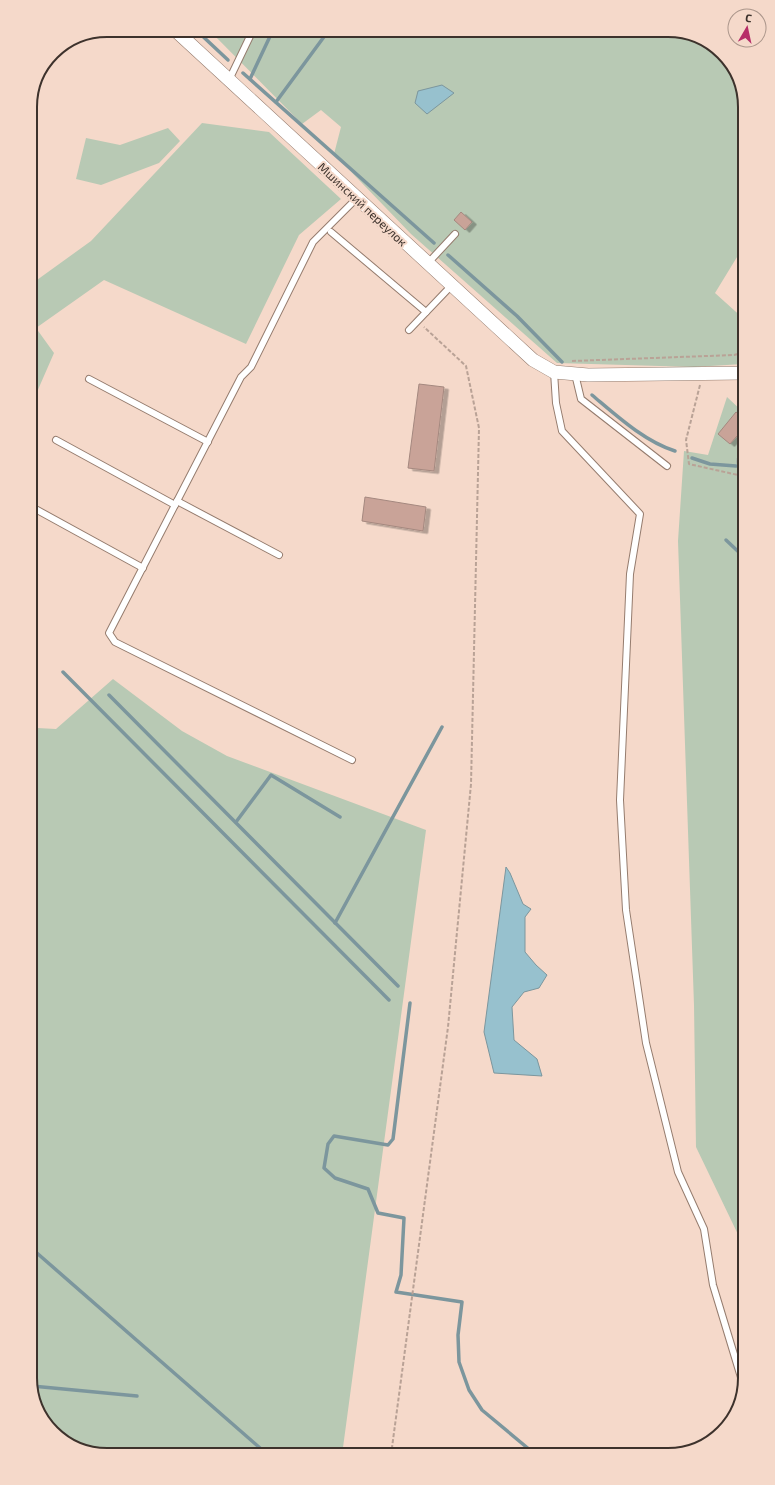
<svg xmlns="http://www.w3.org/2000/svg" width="775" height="1485" viewBox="0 0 775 1485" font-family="'Exo 2',sans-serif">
  <defs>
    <filter id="shadow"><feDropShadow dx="4.5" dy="2.5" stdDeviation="0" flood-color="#0004"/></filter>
  </defs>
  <rect width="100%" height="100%" fill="#f5d9ca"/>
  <g fill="#b8c9b4">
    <polygon points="209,30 673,30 711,43 739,77 745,107 745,244 715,293 745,320 745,361 743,364 694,367 557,363 411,234 334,154 341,127 321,110 302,124"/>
    <polygon points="202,123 269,132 341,199 299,235 246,344 104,280 36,328 54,353 30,408 30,285 91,241"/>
    <polygon points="168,128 180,141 159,163 101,185 76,179 86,138 120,145"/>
    <path d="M727 397 745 414V445C732 460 736 464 745 480V1249L696 1147 694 1005 678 541 684 451 708 455Z"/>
    <polygon points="113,679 182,731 227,756 426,830 342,1455 102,1455 64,1442 36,1408 30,1378 30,722 37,728 56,729"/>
  </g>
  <g fill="#97c1ce" stroke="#7c969d">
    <polygon points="442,85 454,93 427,114 415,103 418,91"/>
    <path d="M745 445V480C736 465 733 459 745 445Z"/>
    <polygon points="506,867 510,873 523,904 531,909 525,917 525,952 536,965 547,975 539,988 524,992 512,1007 514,1040 537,1059 542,1076 494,1073 484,1032"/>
  </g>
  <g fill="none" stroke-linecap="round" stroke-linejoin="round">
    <g stroke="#7c969d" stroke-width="3.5">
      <polyline points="196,30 228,60"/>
      <polyline points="243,73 434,243"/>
      <polyline points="250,79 273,30"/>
      <polyline points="276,102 329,30"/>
      <polyline points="448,255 517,316 562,362"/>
      <path d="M592 395C617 416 644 441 675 451"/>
      <polyline points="692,458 710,464 736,466"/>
      <polyline points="726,540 745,558"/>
      <polyline points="63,672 389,1000"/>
      <polyline points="109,695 398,986"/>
      <polyline points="236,822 271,775 340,817"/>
      <polyline points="335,923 442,727"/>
      <polyline points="410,1003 393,1139 388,1145 334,1136 328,1144 324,1168 335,1178 368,1189 378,1213 404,1218 401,1275 396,1292 462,1302 458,1335 459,1362 469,1390 482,1410 536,1455"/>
      <polyline points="30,1247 268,1455"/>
      <polyline points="32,1386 137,1396"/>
    </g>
  </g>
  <g fill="#c9a398" stroke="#a4887f" filter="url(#shadow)">
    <polygon points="461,212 472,222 465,230 454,220"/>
    <polygon points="419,384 444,387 434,471 408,468"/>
    <polygon points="736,412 745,419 745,427 730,444 718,434"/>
    <polygon points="365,497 426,507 423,531 362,521"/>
  </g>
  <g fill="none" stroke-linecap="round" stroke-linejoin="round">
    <defs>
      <g id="lane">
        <polyline points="229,80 253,30"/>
        <polyline points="331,232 426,312"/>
        <polyline points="428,263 455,234"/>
        <polyline points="409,330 452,285"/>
        <polyline points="554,372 556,403 562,431 640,514 630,574 620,800 626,910 646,1043 678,1172 704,1229 713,1285 743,1384"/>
        <polyline points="575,374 581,399 667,466"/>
        <polyline points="89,379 208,442"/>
        <polyline points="56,440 175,505"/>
        <polyline points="177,501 279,555"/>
        <polyline points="30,506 143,568"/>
        <polyline points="352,760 115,642 109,633 241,377 251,367 313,242 357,198"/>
      </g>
      <polyline id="street" points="175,30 533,360 554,372 588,375 742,373 745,372"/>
    </defs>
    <use href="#lane" stroke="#957c6e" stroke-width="8"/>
    <use href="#street" stroke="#957c6e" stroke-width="14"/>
    <g stroke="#b9a296" stroke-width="2" stroke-dasharray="4 2" stroke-linecap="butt">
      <polyline points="572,361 734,355 745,352"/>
      <polyline points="700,385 686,440 689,464 738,475 745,487"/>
      <polyline points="391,1455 448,1027 471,784 479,428 466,366 424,327"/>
    </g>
    <use href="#lane" stroke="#fff" stroke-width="6"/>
    <use href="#street" stroke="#fff" stroke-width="13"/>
  </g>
  <g text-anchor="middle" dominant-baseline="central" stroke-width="4" stroke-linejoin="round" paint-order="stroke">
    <g font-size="12" fill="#3d322c" stroke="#f5d9ca">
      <text transform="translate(363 204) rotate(43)">Мшинский переулок</text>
    </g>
  </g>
  <path d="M0 0H775V1485H0ZM107 37H668A70 70 0 0 1 738 107V1378A70 70 0 0 1 668 1448H107A70 70 0 0 1 37 1378V107A70 70 0 0 1 107 37Z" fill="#f5d9ca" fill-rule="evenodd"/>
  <path fill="none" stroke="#3d322c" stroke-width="2" d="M107 37H668A70 70 0 0 1 738 107V1378A70 70 0 0 1 668 1448H107A70 70 0 0 1 37 1378V107A70 70 0 0 1 107 37Z"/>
  <g transform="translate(747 28) rotate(9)"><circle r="19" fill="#f5d9ca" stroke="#ab968b"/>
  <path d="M0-3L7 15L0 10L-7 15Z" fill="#b72d68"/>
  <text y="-6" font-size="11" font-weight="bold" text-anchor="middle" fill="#3d322c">С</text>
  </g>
</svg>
